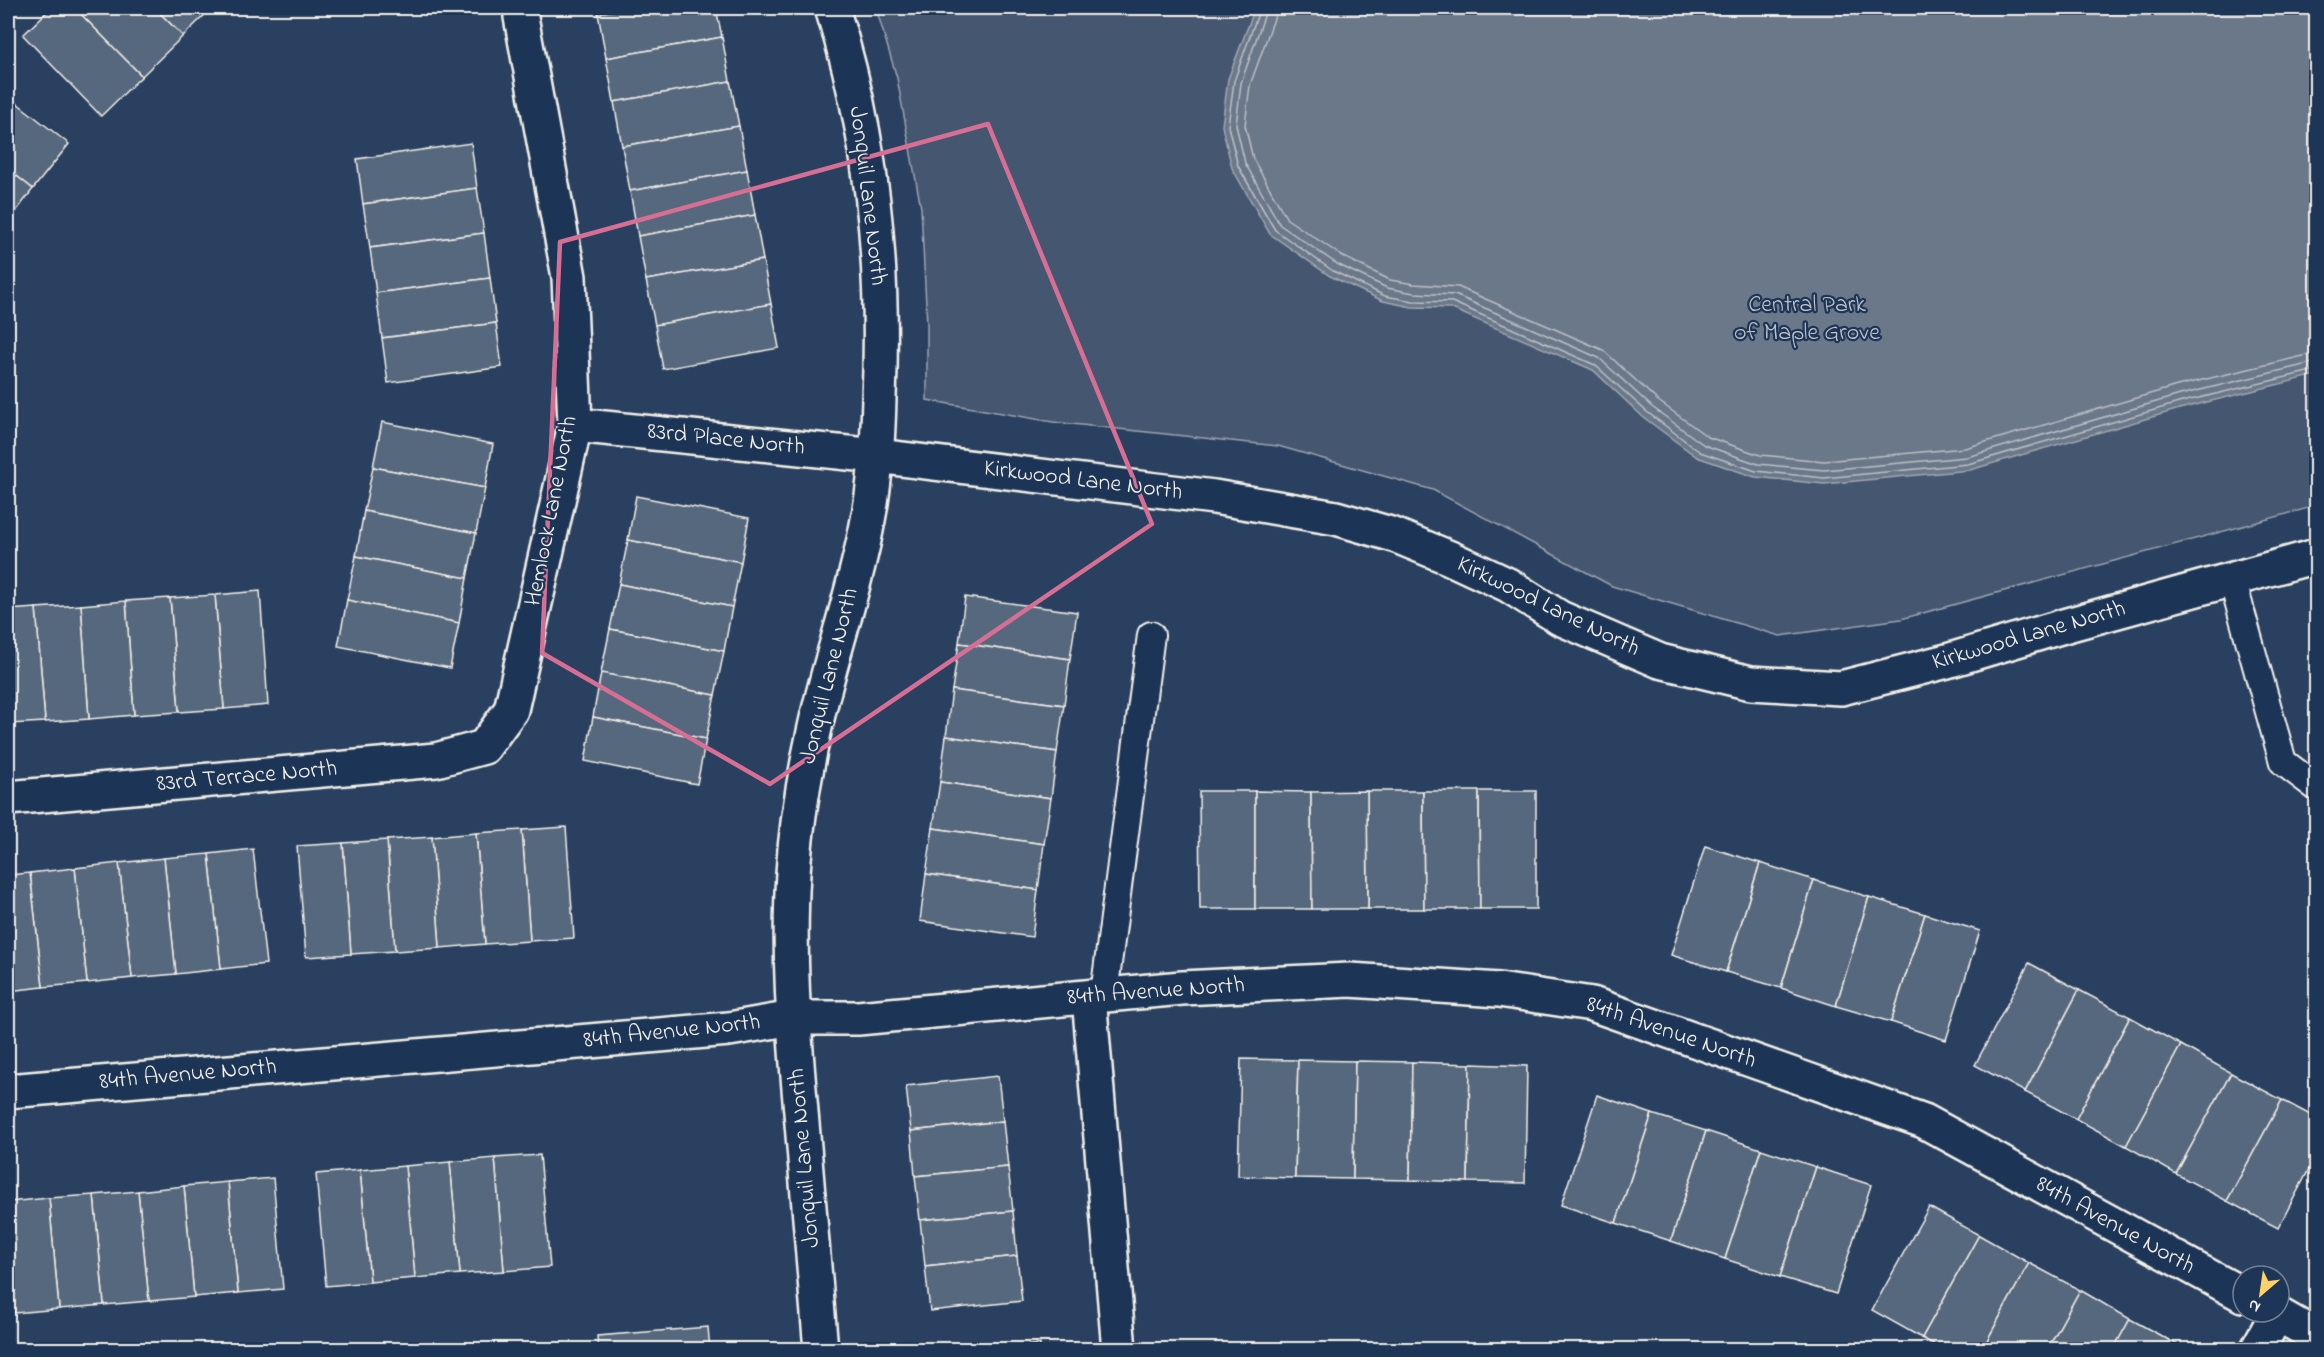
<svg xmlns="http://www.w3.org/2000/svg" width="2324" height="1357" viewBox="0 0 2324 1357" font-family="'Indie Flower',sans-serif">
  <rect width="100%" height="100%" fill="#2a4060"/>
  <filter id="ink" filterUnits="userSpaceOnUse"><feTurbulence type="fractalNoise" baseFrequency=".0167" numOctaves="2"/><feDisplacementMap in="SourceGraphic" scale="12" xChannelSelector="R" yChannelSelector="G"/><feConvolveMatrix kernelMatrix="1 2 1 2 8 2 1 2 1" color-interpolation-filters="sRGB"/></filter>
  <g filter="url(#ink)">
    <polygon fill="#445771" stroke="#9ca4ac" stroke-width="1.5" points="876,8 2316,8 2316,506 1901,619 1780,636 1612,586 1433,490 1278,446 1053,422 927,400 927,324 921,208 897,78"/>
    <polygon fill="#6a788a" stroke="#a1a8b0" stroke-width="1.5" points="1255,8 2316,8 2316,375 2183,408 1970,470 1824,484 1755,477 1697,457 1643,417 1593,370 1450,308 1412,307 1383,301 1330,276 1270,234 1232,168 1222,126 1228,79"/>
    <g fill="none" stroke-linecap="round" stroke-linejoin="round">
      <g stroke="#bdc1c2" stroke-width="1.5">
        <polyline points="1260,8 1234,81 1228,126 1238,166 1275,230 1333,271 1385,296 1413,301 1452,302 1595,365 1647,412 1700,452 1756,471 1824,478 1968,464 2182,402 2316,370"/>
        <polyline points="1267,8 1241,83 1236,125 1245,163 1280,225 1337,264 1387,288 1414,293 1455,295 1599,358 1652,407 1704,445 1758,464 1824,470 1967,457 2180,395 2316,362"/>
        <polyline points="1276,8 1275,16 1250,85 1245,125 1253,159 1287,219 1342,256 1390,280 1414,284 1458,287 1603,350 1657,400 1708,437 1760,455 1824,461 1965,448 2177,386 2316,353"/>
      </g>
    </g>
    <g fill="#56677d" stroke="#f4f1e8" stroke-width="1.5">
      <polygon points="51,8 75,8 142,76 101,116 23,35"/>
      <polygon points="75,8 155,8 183,36 142,76"/>
      <polygon points="155,8 212,8 183,36"/>
      <polygon points="630,8 716,8 722,37 606,58 598,13"/>
      <polygon points="722,37 730,81 614,102 606,58"/>
      <polygon points="730,81 739,126 622,146 614,102"/>
      <polygon points="8,96 69,144 33,189 8,169"/>
      <polygon points="739,126 747,170 630,191 622,146"/>
      <polygon points="471,143 477,188 363,204 357,159"/>
      <polygon points="8,169 33,189 8,222"/>
      <polygon points="747,170 755,215 638,236 630,191"/>
      <polygon points="477,188 484,233 370,248 363,204"/>
      <polygon points="755,215 763,260 646,280 638,236"/>
      <polygon points="484,233 490,278 376,293 370,248"/>
      <polygon points="763,260 771,304 655,325 646,280"/>
      <polygon points="490,278 496,323 382,338 376,293"/>
      <polygon points="771,304 779,348 663,369 655,325"/>
      <polygon points="496,323 502,367 388,383 382,338"/>
      <polygon points="382,422 493,444 485,488 373,467"/>
      <polygon points="373,467 485,488 476,533 364,511"/>
      <polygon points="636,496 749,518 741,562 628,540"/>
      <polygon points="364,511 476,533 467,578 356,556"/>
      <polygon points="628,540 741,562 732,607 619,584"/>
      <polygon points="356,556 467,578 459,623 347,600"/>
      <polygon points="619,584 732,607 724,651 610,629"/>
      <polygon points="260,591 268,705 224,709 215,595"/>
      <polygon points="215,595 224,709 179,712 170,598"/>
      <polygon points="965,597 1077,612 1070,659 959,643"/>
      <polygon points="170,598 179,712 134,715 126,601"/>
      <polygon points="347,600 459,623 450,668 338,646"/>
      <polygon points="126,601 134,715 89,719 81,605"/>
      <polygon points="81,605 89,719 45,722 36,608"/>
      <polygon points="36,608 45,722 8,724 8,610"/>
      <polygon points="610,629 724,651 715,695 601,673"/>
      <polygon points="959,643 1070,659 1064,705 952,690"/>
      <polygon points="601,673 715,695 706,739 593,717"/>
      <polygon points="952,690 1064,705 1057,752 946,736"/>
      <polygon points="593,717 706,739 697,784 585,761"/>
      <polygon points="946,736 1057,752 1051,798 940,782"/>
      <polygon points="940,782 1051,798 1044,844 933,828"/>
      <polygon points="1199,791 1255,791 1255,909 1200,909"/>
      <polygon points="1255,791 1311,792 1312,909 1255,909"/>
      <polygon points="1367,791 1423,791 1424,909 1368,909"/>
      <polygon points="1367,791 1368,909 1312,909 1311,792"/>
      <polygon points="1423,791 1479,791 1480,909 1424,909"/>
      <polygon points="1479,791 1536,791 1536,909 1480,909"/>
      <polygon points="566,827 574,938 530,941 522,830"/>
      <polygon points="933,828 1044,844 1038,890 926,874"/>
      <polygon points="522,830 530,941 485,944 476,833"/>
      <polygon points="476,833 485,944 440,948 432,837"/>
      <polygon points="432,837 440,948 395,951 387,840"/>
      <polygon points="387,840 395,951 351,954 343,843"/>
      <polygon points="343,843 351,954 306,957 297,846"/>
      <polygon points="1705,846 1760,863 1726,972 1671,955"/>
      <polygon points="253,849 266,964 221,969 209,854"/>
      <polygon points="209,854 221,969 176,974 164,858"/>
      <polygon points="164,858 176,974 132,978 119,863"/>
      <polygon points="119,863 132,978 87,983 75,868"/>
      <polygon points="1760,863 1814,880 1781,988 1726,972"/>
      <polygon points="75,868 87,983 43,987 30,873"/>
      <polygon points="30,873 43,987 8,991 8,875"/>
      <polygon points="926,874 1038,890 1032,937 920,921"/>
      <polygon points="1814,880 1869,897 1836,1006 1781,988"/>
      <polygon points="1869,897 1925,914 1891,1022 1836,1006"/>
      <polygon points="1925,914 1980,931 1946,1040 1891,1022"/>
      <polygon points="2029,963 2079,990 2025,1092 1975,1065"/>
      <polygon points="2079,990 2130,1017 2076,1119 2025,1092"/>
      <polygon points="2130,1017 2181,1045 2126,1146 2076,1119"/>
      <polygon points="2181,1045 2231,1073 2176,1174 2126,1146"/>
      <polygon points="1241,1059 1298,1060 1295,1178 1238,1176"/>
      <polygon points="1298,1060 1355,1061 1353,1179 1295,1178"/>
      <polygon points="1355,1061 1412,1062 1410,1180 1353,1179"/>
      <polygon points="1412,1062 1470,1064 1468,1182 1410,1180"/>
      <polygon points="1470,1064 1527,1066 1525,1183 1468,1182"/>
      <polygon points="2231,1073 2282,1100 2227,1201 2176,1174"/>
      <polygon points="998,1076 1003,1121 911,1131 906,1086"/>
      <polygon points="1597,1095 1652,1114 1616,1223 1561,1205"/>
      <polygon points="2282,1100 2316,1118 2316,1156 2278,1228 2227,1201"/>
      <polygon points="1652,1114 1706,1131 1671,1241 1616,1223"/>
      <polygon points="1003,1121 1008,1167 915,1176 911,1131"/>
      <polygon points="1706,1131 1761,1149 1725,1259 1671,1241"/>
      <polygon points="1761,1149 1816,1167 1780,1277 1725,1259"/>
      <polygon points="540,1155 550,1267 504,1271 495,1158"/>
      <polygon points="495,1158 504,1271 460,1274 450,1162"/>
      <polygon points="450,1162 460,1274 415,1278 405,1166"/>
      <polygon points="405,1166 415,1278 370,1282 360,1170"/>
      <polygon points="1008,1167 1013,1211 920,1220 915,1176"/>
      <polygon points="1816,1167 1871,1185 1836,1294 1780,1277"/>
      <polygon points="360,1170 370,1282 326,1286 316,1174"/>
      <polygon points="273,1178 283,1289 238,1293 228,1182"/>
      <polygon points="228,1182 238,1293 194,1297 184,1186"/>
      <polygon points="184,1186 194,1297 149,1301 138,1191"/>
      <polygon points="138,1191 149,1301 104,1305 94,1195"/>
      <polygon points="94,1195 104,1305 59,1309 49,1198"/>
      <polygon points="49,1198 59,1309 14,1313 8,1240 8,1202"/>
      <polygon points="1929,1207 1979,1235 1922,1338 1872,1310"/>
      <polygon points="1013,1211 1017,1256 925,1266 920,1220"/>
      <polygon points="1979,1235 2029,1263 1982,1350 1944,1350 1922,1338"/>
      <polygon points="1017,1256 1022,1301 930,1311 925,1266"/>
      <polygon points="2029,1263 2080,1290 2047,1350 1982,1350"/>
      <polygon points="2080,1290 2130,1319 2113,1350 2047,1350"/>
      <polygon points="2130,1319 2180,1346 2179,1350 2113,1350"/>
      <polygon points="708,1327 710,1350 598,1350 597,1336"/>
      <polygon points="1040,1344 1040,1350 977,1350"/>
    </g>
    <g fill="none" stroke-linecap="round" stroke-linejoin="round">
      <defs>
        <g id="lane">
          <polyline points="2232,579 2283,762 2316,787"/>
          <polyline points="1104,994 1151,635"/>
        </g>
        <g id="street">
          <polyline points="575,425 877,456 1214,497 1336,518 1394,535 1450,558 1508,585 1560,618 1660,661 1751,683 1841,688 1947,661 2067,625 2316,556"/>
          <polyline points="8,798 436,760 484,747 511,710 575,425 569,277 521,17"/>
          <polyline points="1089,997 1119,1350"/>
          <polyline points="8,1091 729,1029 793,1018 858,1018 1182,988 1350,980 1499,990 1592,1004 1924,1121 2243,1295"/>
          <polyline points="2274,1312 2316,1336"/>
          <polyline points="2257,1350 2277,1314"/>
        </g>
        <path id="secondary" d="M821 1350C814 1270 808 1191 801 1112 794 1032 788 953 793 873 796 826 804 778 814 732 829 661 855 592 868 520 876 480 878 439 879 398 885 267 872 133 832 8"/>
      </defs>
      <use href="#lane" stroke="#f4f1e8" stroke-width="30"/>
      <use href="#street" stroke="#f4f1e8" stroke-width="38"/>
      <use href="#secondary" stroke="#f4f1e8" stroke-width="38"/>
      <use href="#lane" stroke="#1d3557" stroke-width="26"/>
      <use href="#street" stroke="#1d3557" stroke-width="33"/>
      <use href="#secondary" stroke="#1d3557" stroke-width="33"/>
    </g>
  </g>
  <path fill="none" stroke="#d66f93" stroke-width="4.5" stroke-linejoin="round" d="M988 124 1152 524 770 784 542 653 560 242Z"/>
  <g text-anchor="middle" dominant-baseline="central" stroke-width="4.5" stroke-linejoin="round" paint-order="stroke">
    <g font-size="24" fill="#f4f1e8" stroke="#1d3557">
      <text transform="translate(867 196) rotate(83)">Jonquil Lane North</text>
      <text transform="translate(726 440) rotate(6)">83rd Place North</text>
      <text transform="translate(1083 481) rotate(7)">Kirkwood Lane North</text>
      <text transform="translate(552 511) rotate(-79)">Hemlock Lane North</text>
      <text transform="translate(1548 607) rotate(26)">Kirkwood Lane North</text>
      <text transform="translate(2029 636) rotate(-16)">Kirkwood Lane North</text>
      <text transform="translate(830 676) rotate(-76)">Jonquil Lane North</text>
      <text transform="translate(247 777) rotate(-5)">83rd Terrace North</text>
      <text transform="translate(1156 992) rotate(-4)">84th Avenue North</text>
      <text transform="translate(672 1032) rotate(-6)">84th Avenue North</text>
      <text transform="translate(1671 1033) rotate(19)">84th Avenue North</text>
      <text transform="translate(188 1075) rotate(-5)">84th Avenue North</text>
      <text transform="translate(805 1158) rotate(-95)">Jonquil Lane North</text>
      <text transform="translate(2115 1226) rotate(29)">84th Avenue North</text>
    </g>
    <g font-size="24" fill="#bfc3c4" stroke="#1d3557">
      <text x="1807" y="305">Central Park<tspan x="1807" dy="28">of Maple Grove</tspan></text>
    </g>
  </g>
  <rect width="2324" height="1357" fill="none" stroke="#1d3557" stroke-width="30"/>
  <rect x="15" y="15" width="2294" height="1327" fill="none" stroke="#f4f1e8" stroke-width="2" filter="url(#ink)"/>
  <g transform="translate(2261 1294) rotate(209)"><circle r="28" fill="#1d3557" stroke="#738091" stroke-width="1.5"/>
  <path d="M0-4.5L10 22L0 15L-10 22Z" fill="#ffd166"/>
  <text y="-9" font-size="16" font-weight="bold" text-anchor="middle" fill="#f4f1e8">N</text>
  </g>
</svg>
